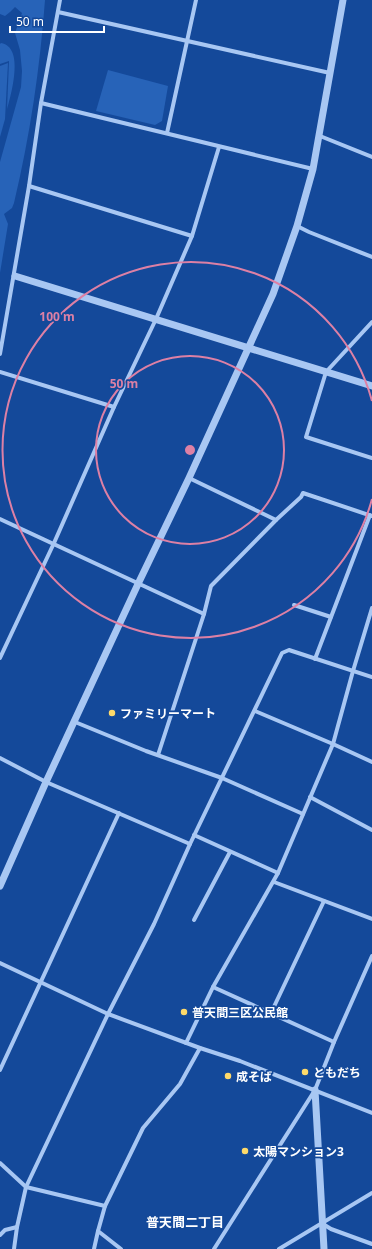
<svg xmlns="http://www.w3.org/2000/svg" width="372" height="1249" viewBox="0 0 372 1249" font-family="'Noto Sans','Noto Sans JP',sans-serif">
  <rect width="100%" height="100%" fill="#14499a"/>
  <g fill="#2763b8">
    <path d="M0 0H45C40 68 30 136 14 203L12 208 4 214 8 224 0 273V162L21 87 22 71 20 50 15 33 22 13 15 7 10 12 5 16 0 14Z"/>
    <path d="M1 43C25 47 11 95 7 110L9 61 0 64V44Z"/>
    <polygon points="8,63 5,119 0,137 0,66"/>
    <polygon points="108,70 168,86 162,121 155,125 96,111"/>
  </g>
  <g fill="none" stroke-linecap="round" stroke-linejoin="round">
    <g stroke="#a8c7f3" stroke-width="4">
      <polyline points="58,12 330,73"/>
      <polyline points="41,103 313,169"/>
      <polyline points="167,133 196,0"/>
      <polyline points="320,136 372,157"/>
      <polyline points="29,186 192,236"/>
      <polyline points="297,226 309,232 372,257"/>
      <polyline points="372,322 326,372 306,437 372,458"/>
      <polyline points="0,354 29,186 41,103 60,0"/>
      <polyline points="0,372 114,407"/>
      <polyline points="189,478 276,520"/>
      <polyline points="0,519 204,614 211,586 276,520 301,497 303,493 372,516"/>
      <polyline points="294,605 331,617"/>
      <polyline points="0,658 54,543 114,407 156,319 192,236 219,147"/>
      <polyline points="315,659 370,515"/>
      <polyline points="255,711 333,744 372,762"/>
      <polyline points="75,722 146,751 222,778 303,814"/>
      <polyline points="158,755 204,614"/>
      <polyline points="0,758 46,782 190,844"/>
      <polyline points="310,797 372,830"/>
      <polyline points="194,835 278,873"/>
      <polyline points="274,882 372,919"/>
      <polyline points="194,920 230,852"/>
      <polyline points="0,963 108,1014 200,1048 240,1061 372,1113"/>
      <polyline points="213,987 334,1042"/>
      <polyline points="271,1013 324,901"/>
      <polyline points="186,1043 213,987 278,873 333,744 353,671 372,608"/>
      <polyline points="0,1070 119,813"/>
      <polyline points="0,1163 26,1187 105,1206"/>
      <polyline points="323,1224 331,1229 372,1244"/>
      <polyline points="0,1235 5,1230 17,1227"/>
      <polyline points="14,1249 17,1227 26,1187 108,1014 154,924 190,844 282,653 289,650 372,677"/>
      <polyline points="94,1249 98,1231"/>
      <polyline points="121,1249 98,1231 105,1206 143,1128 180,1084 200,1048"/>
      <polyline points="214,1249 315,1090 334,1042 372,956"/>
      <polyline points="279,1249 372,1193"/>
    </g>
    <g stroke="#a8c7f3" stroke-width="7">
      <polyline points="15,276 372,386"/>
      <polyline points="0,886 46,782 138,584 189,478 273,294 297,226 313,169 343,0"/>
      <polyline points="315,1090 324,1249"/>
    </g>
  </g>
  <g fill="none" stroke="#dd80a5" stroke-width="2">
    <circle cx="190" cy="450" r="94"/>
    <path d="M372 499A188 188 0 1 1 372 401"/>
  </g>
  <g fill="#ffda6a" stroke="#14499a" stroke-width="1.5">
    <circle cx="112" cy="713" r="4"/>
    <circle cx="184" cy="1012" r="4"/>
    <circle cx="305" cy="1072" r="4"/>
    <circle cx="228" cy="1076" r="4"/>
    <circle cx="245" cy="1151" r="4"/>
  </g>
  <g text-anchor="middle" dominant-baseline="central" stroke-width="3.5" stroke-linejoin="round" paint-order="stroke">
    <g font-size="12" font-weight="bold" fill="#fff" stroke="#14499a" text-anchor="start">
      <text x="120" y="713">ファミリーマート</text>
      <text x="192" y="1012">普天間三区公民館</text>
      <text x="313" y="1072">ともだち</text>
      <text x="236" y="1076">成そば</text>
      <text x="253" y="1151">太陽マンション3</text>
    </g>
    <g font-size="13" font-weight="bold" fill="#fff" stroke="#14499a">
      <text x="185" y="1222">普天間二丁目</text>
    </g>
  </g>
  <circle cx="190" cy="450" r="6" fill="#dd80a5" stroke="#14499a" stroke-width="2"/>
  <g font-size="12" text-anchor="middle" font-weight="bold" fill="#dd80a5" stroke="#14499a" stroke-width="3.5" stroke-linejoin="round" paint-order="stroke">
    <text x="57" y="321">100 m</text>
    <text x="124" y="388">50 m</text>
  </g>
  <path d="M10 26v6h94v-6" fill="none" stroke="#ffffff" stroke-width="2"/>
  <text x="16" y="26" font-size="12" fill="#ffffff" stroke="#14499a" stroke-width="3" paint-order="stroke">50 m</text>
</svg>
